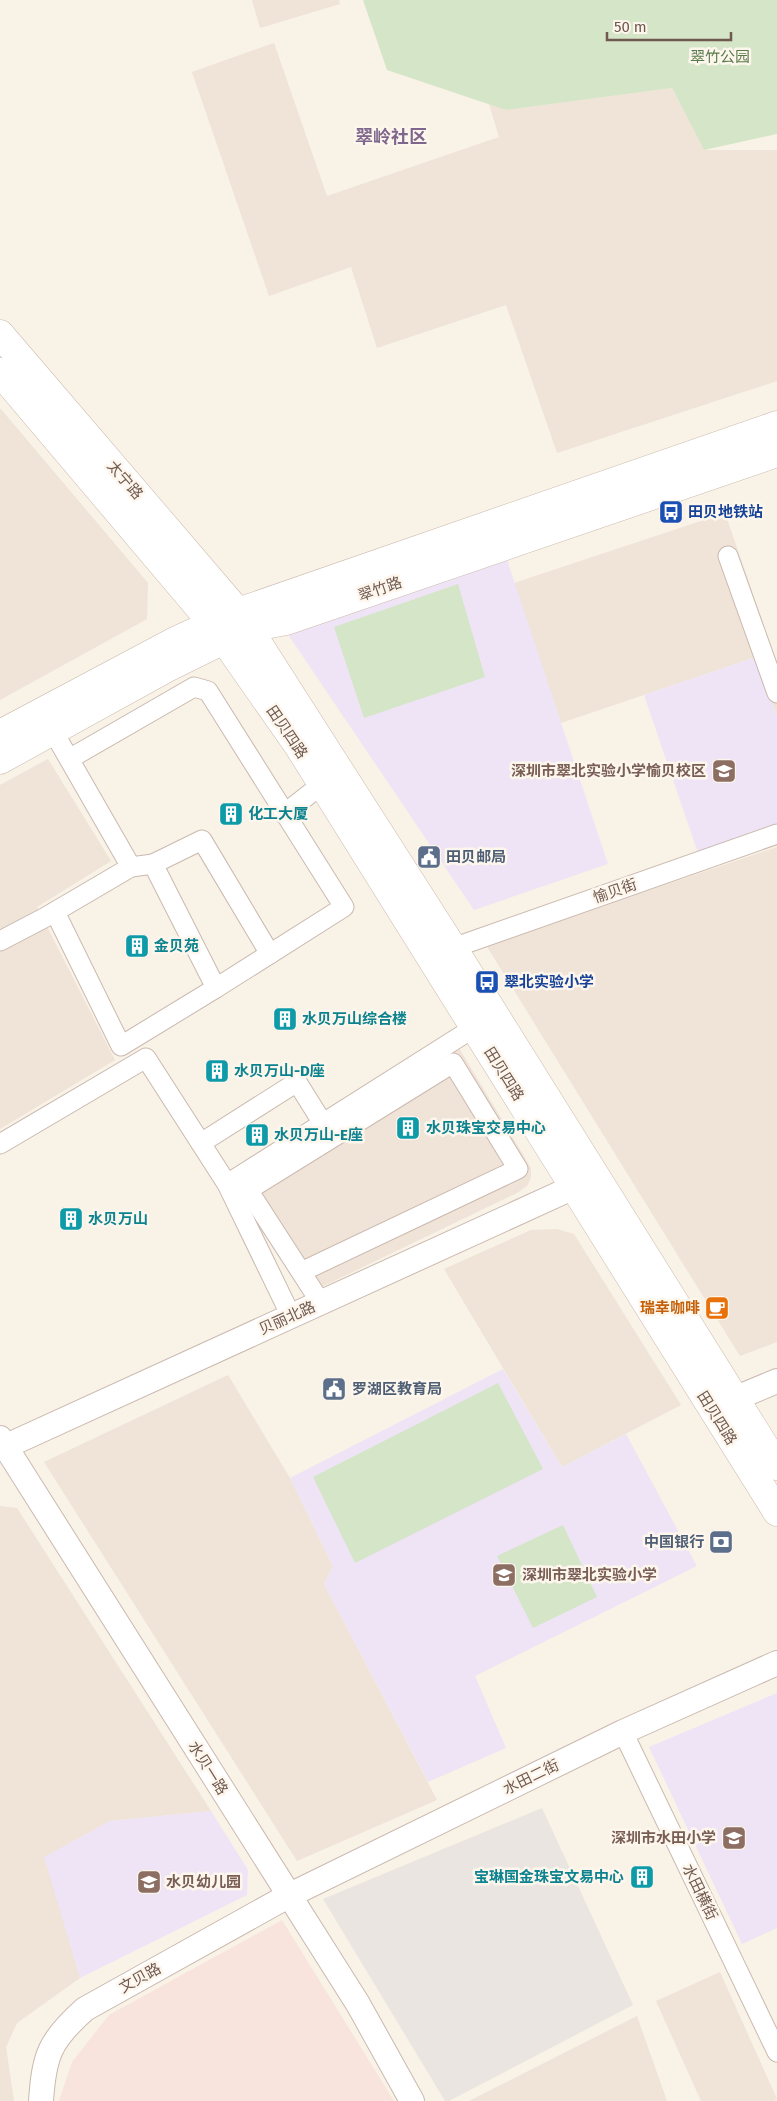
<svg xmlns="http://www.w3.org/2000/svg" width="777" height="2101" viewBox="0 0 777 2101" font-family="'Fira Sans','Noto Sans SC',sans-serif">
  <rect width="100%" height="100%" fill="#f9f2e7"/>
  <g fill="#f0e3d7">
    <polygon points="252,0 339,0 340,4 260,28"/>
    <polygon points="274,43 327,196 499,137 489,104 506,110 672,88 704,150 777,150 777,381 557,453 506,305 377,348 351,267 269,296 192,72"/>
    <polygon points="0,408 148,583 147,619 0,700"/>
    <polygon points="725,513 777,663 777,716 756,657 561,723 514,583"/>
    <polygon points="48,759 111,861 37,907 115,1060 0,1129 0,785"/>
    <polygon points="777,847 777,1342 740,1356 486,945"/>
    <polygon points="459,1048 531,1168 531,1178 527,1186 517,1193 307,1294 238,1186"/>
    <polygon points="557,1229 574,1234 681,1405 562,1467 444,1269 531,1230"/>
    <polygon points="228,1375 290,1478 333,1566 324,1584 437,1800 297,1861 44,1462"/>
    <polygon points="0,1506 17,1508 211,1811 110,1821 45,1857 80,1978 17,2023 6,2047 14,2101 0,2101"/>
    <polygon points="720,1972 777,2099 774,2101 701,2101 656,2001"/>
    <polygon points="637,2016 667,2101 469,2101"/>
  </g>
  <polygon fill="#f8e4dc" points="282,1920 394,2101 59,2101 72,2062 109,2015"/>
  <polygon fill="#eae5e0" points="542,1808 633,2005 449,2101 445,2101 323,1899"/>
  <g fill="#eee4f6">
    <polygon points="507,560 608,864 474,910 287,633"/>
    <polygon points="756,657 777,716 777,827 698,853 644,695"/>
    <polygon points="503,1369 562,1467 626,1434 697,1566 475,1676 506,1748 428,1782 324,1584 333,1566 290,1478"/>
    <polygon points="777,1693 777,1928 742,1944 649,1747"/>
    <polygon points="211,1811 248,1870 247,1895 80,1978 44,1857 110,1821"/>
  </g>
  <g fill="#d5e5c7">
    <polygon points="363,0 777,0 777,134 704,150 672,88 506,110 387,70"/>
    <polygon points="458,584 485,677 364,718 334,627"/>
    <polygon points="498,1383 543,1469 355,1563 313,1477"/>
    <polygon points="563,1525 597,1597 533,1628 497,1556"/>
  </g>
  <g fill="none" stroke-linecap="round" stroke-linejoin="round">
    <defs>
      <g id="minor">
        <polyline points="728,556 777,693"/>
        <polyline points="53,731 61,745 131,867 153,864 216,988 344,907 208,691 194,687 69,759"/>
        <polyline points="284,814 321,785"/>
        <polyline points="153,864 202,840 270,954"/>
        <polyline points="55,912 121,1046 216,988"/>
        <polyline points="0,941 44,918 131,867"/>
        <polyline points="453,948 777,834"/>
        <polyline points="201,1143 297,1082 322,1122"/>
        <polyline points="0,1144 146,1058 227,1184 291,1316"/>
        <polyline points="227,1184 475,1027"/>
        <polyline points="301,1272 518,1169 453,1063 248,1190 321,1303"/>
        <polyline points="623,1732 777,2052"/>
      </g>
      <g id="tertiary">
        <polyline points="734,1399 777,1381"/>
        <polyline points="0,1438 358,2004 412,2101"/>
        <polyline points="0,1449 574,1187"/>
        <path d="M41 2101C44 2055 50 2040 85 2009L288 1896 623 1732 777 1663"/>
      </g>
      <g id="secondary">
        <polyline points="0,334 238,612 453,948 777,1466"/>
        <polyline points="0,372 213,624 299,747 777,1512"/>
        <polyline points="0,734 173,642 238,612 777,425"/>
        <polyline points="0,760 167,668 248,628 286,621 777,453"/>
      </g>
    </defs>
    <use href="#minor" stroke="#cab9af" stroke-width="21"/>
    <use href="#tertiary" stroke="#cab9af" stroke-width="26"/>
    <use href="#secondary" stroke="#ccbaad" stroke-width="29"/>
    <use href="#minor" stroke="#fff" stroke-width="19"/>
    <use href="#tertiary" stroke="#fff" stroke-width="24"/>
    <use href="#secondary" stroke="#fff" stroke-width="28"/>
  </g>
  <defs>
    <symbol id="bus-square" viewBox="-11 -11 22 22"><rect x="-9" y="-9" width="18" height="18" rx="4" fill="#1a4fb4" stroke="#fdf6ed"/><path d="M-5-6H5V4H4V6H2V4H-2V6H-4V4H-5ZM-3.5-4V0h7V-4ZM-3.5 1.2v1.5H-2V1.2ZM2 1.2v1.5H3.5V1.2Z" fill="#fff"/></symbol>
    <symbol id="school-square" viewBox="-11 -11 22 22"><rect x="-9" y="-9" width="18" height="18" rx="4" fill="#8d6e63" stroke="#fdf6ed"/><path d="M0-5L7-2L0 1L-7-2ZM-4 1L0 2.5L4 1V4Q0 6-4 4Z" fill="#fff"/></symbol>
    <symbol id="building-square" viewBox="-11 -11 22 22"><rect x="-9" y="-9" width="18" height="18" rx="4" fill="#0f9aa8" stroke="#fdf6ed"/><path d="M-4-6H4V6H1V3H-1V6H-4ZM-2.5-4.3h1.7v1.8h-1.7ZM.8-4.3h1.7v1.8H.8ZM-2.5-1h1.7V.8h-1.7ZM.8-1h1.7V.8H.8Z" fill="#fff"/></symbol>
    <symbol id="civic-square" viewBox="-11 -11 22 22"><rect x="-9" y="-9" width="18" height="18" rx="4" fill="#5c6f8a" stroke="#fdf6ed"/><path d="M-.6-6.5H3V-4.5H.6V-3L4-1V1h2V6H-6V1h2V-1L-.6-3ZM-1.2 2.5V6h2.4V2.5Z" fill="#fff"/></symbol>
    <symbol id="cafe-square" viewBox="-11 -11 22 22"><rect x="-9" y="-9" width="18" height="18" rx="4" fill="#e8710a" stroke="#fdf6ed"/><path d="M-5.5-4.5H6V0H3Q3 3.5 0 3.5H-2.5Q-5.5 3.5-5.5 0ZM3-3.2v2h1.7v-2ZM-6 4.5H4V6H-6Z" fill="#fff"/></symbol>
    <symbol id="bank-square" viewBox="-11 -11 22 22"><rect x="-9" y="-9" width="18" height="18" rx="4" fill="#5c6f8a" stroke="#fdf6ed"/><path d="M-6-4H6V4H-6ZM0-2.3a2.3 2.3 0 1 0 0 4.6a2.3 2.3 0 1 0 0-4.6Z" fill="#fff"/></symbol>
  </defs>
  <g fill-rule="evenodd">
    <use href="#bus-square" x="657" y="498" width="28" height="28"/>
    <use href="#school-square" x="710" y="757" width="28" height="28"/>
    <use href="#building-square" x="217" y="800" width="28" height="28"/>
    <use href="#civic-square" x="415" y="843" width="28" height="28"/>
    <use href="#building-square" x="123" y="932" width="28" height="28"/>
    <use href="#bus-square" x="473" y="968" width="28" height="28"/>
    <use href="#building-square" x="271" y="1005" width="28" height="28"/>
    <use href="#building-square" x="203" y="1057" width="28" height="28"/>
    <use href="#building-square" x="394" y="1114" width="28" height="28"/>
    <use href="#building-square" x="243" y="1121" width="28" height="28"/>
    <use href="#building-square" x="57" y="1205" width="28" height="28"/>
    <use href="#cafe-square" x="703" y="1294" width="28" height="28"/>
    <use href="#civic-square" x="320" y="1375" width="28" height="28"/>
    <use href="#bank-square" x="707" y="1528" width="28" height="28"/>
    <use href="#school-square" x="490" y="1561" width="28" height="28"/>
    <use href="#school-square" x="720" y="1824" width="28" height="28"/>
    <use href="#building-square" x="628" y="1863" width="28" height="28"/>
    <use href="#school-square" x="135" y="1868" width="28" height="28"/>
  </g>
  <g text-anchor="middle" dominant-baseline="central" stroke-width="5" stroke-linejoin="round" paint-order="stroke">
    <g font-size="15" fill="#5b7a4c" stroke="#fdf6ed">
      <text x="720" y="57">翠竹公园</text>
    </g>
    <g font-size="15" fill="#70594f" stroke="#fdf6ed">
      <text transform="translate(125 480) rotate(49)">太宁路</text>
      <text transform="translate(380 589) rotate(-19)">翠竹路</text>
      <text transform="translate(287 732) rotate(56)">田贝四路</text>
      <text transform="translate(615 891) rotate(-19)">愉贝街</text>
      <text transform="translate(504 1074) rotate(58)">田贝四路</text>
      <text transform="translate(287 1318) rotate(-24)">贝丽北路</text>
      <text transform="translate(717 1418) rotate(58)">田贝四路</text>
      <text transform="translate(208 1768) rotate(58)">水贝一路</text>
      <text transform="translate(531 1777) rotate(-26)">水田二街</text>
      <text transform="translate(700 1892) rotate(64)">水田横街</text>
      <text transform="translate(140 1978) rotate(-29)">文贝路</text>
    </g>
    <g font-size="15" font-weight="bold" fill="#164399" stroke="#fdf6ed" text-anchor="start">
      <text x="688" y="512">田贝地铁站</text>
      <text x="504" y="982">翠北实验小学</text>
    </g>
    <g font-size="15" font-weight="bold" fill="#785e54" stroke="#fdf6ed" text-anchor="end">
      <text x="706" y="771">深圳市翠北实验小学愉贝校区</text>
      <text x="522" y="1575" text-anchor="start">深圳市翠北实验小学</text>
      <text x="716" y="1838">深圳市水田小学</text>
      <text x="166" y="1882" text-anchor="start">水贝幼儿园</text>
    </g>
    <g font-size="15" font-weight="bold" fill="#0d838f" stroke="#fdf6ed" text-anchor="start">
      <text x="248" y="814">化工大厦</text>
      <text x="154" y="946">金贝苑</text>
      <text x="302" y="1019">水贝万山综合楼</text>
      <text x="234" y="1071">水贝万山-D座</text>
      <text x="426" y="1128">水贝珠宝交易中心</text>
      <text x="274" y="1135">水贝万山-E座</text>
      <text x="88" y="1219">水贝万山</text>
      <text x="624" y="1877" text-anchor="end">宝琳国金珠宝文易中心</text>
    </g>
    <g font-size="15" font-weight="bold" fill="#4e5e75" stroke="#fdf6ed" text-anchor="start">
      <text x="446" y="857">田贝邮局</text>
      <text x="352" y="1389">罗湖区教育局</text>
      <text x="704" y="1542" text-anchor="end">中国银行</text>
    </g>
    <g font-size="15" font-weight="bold" fill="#c56008" stroke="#fdf6ed" text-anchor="end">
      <text x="700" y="1308">瑞幸咖啡</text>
    </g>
    <g font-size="18" font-weight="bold" fill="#7e668c" stroke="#fdf6ed">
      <text x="391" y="137">翠岭社区</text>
    </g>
  </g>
  <path d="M607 32v8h124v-8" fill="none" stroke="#70594f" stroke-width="2.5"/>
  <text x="614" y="32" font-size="15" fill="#70594f" stroke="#fdf6ed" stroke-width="4" paint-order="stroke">50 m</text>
</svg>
